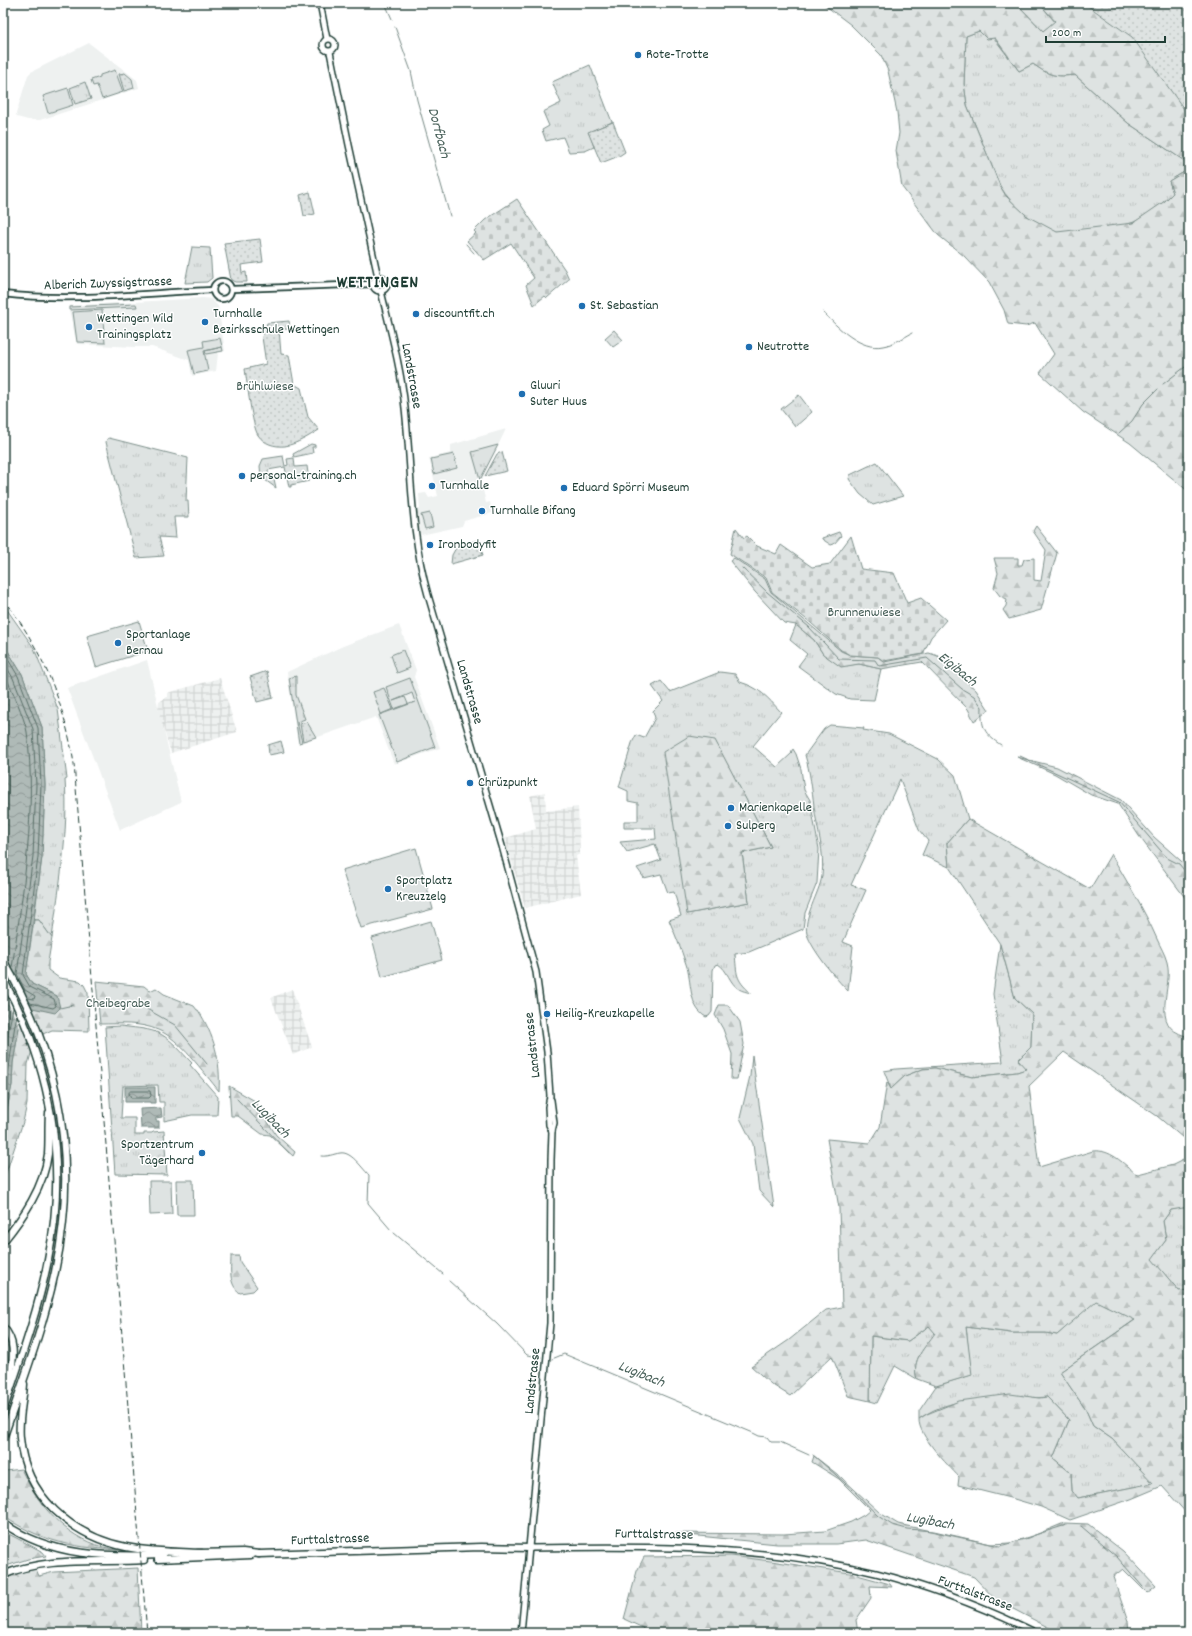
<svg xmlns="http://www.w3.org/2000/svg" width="1192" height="1636" viewBox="0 0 1192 1636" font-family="Dekko,sans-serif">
  <defs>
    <pattern id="industrial-grid" width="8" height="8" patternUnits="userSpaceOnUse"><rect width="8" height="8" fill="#eef1f0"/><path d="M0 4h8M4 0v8" fill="none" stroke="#ccd0ce"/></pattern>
    <pattern id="grass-tufts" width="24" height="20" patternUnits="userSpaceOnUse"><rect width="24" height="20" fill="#dee3e2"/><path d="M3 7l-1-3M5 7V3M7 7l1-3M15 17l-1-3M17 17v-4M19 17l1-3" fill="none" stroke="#bec4c2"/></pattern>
    <pattern id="forest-firs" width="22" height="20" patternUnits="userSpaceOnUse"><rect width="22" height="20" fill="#dee3e2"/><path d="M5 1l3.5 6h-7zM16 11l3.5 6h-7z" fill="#bec4c2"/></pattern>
    <pattern id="cemetery-stones" width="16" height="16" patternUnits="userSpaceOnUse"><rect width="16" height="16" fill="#dee3e2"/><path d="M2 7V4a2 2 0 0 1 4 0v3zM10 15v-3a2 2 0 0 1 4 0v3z" fill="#bec4c2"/></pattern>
    <pattern id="park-dots" width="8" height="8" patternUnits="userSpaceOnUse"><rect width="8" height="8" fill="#dee3e2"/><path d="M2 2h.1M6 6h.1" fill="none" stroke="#bec4c2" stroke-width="1.8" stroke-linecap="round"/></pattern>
    <pattern id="water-waves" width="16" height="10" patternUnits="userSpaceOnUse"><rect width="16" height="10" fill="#afbab7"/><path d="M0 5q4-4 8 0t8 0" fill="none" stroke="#8e9896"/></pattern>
  </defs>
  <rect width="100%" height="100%" fill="#fff"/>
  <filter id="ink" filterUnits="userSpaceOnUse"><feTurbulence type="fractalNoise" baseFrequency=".025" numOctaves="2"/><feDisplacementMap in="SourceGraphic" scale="8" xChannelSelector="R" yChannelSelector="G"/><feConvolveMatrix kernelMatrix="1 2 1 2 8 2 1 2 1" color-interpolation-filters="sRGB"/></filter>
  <g filter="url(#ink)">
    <g fill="#eef1f0">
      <polygon points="89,43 137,80 139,88 40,120 28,120 17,117 16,114 28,75 31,72"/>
      <polygon points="203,298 211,299 218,306 225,351 218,353 216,371 192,376 189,360 152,347 134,347 77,344 68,306"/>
      <polygon points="506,429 481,481 486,503 490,502 492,513 464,521 462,526 421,535 420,530 418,530 417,510 420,509 419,494 426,493 429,498 438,496 429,458 451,453 451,445"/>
      <polygon points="399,625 416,670 414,677 440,748 394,764 376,717 298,744 287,672 343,646"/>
      <polygon points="147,660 181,802 120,830 67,688"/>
    </g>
    <g fill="url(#industrial-grid)">
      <polygon points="220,678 237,732 171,753 158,711 159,702 167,697 167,693"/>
      <polygon points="545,792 546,811 578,807 580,854 576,856 581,894 525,908 505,838 536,829 530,796"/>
      <polygon points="292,989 312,1047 293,1055 271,998"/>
    </g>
    <g fill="url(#grass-tufts)" stroke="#7e908b" fill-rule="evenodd">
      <polygon points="1016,3 1039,3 1055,22 1043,31"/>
      <path d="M979 31 994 38 1019 71 1033 64C1050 76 1055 77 1075 75L1128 123 1189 164V169L1169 181 1173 193C1163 203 1147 216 1134 222 1127 226 1062 234 1056 232 1034 224 1012 206 1000 186L967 105 964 84 966 36Z"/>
      <polygon points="590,65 612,122 589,132 594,147 585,151 569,152 563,137 546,141 542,130 549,126 543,112 561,103 552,82"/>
      <polygon points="85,82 91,99 75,104 70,88"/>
      <polygon points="192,247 210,248 212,278 207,282 185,283"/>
      <polygon points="614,330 623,340 613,347 605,338"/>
      <polygon points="799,395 812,412 795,427 781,409"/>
      <polygon points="109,438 188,458 186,501 188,501 189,517 174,517 176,538 159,537 164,556 136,558 106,442 107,439"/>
      <polygon points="311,444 315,445 315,447 312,447 313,453 294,457 293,454"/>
      <polygon points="498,445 480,480 472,452"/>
      <polygon points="283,456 285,466 288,465 287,459 294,458 295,467 307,466 309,481 291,485 291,487 289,487 285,467 268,470 269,479 274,479 276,488 261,477 260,466 263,459"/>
      <polygon points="877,462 903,496 873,505 860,494 849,479 850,475"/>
      <polygon points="839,532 841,536 834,544 831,545 822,539 822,538"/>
      <path d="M3 604 34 648 58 709 67 779 65 780C69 833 59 886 52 938L39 920H34L42 857 45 785 42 727 22 674 3 643Z"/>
      <polygon points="796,625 814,640 823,654 841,666 859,664 881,669 874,700 850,699 836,694 798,666 807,654 790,640"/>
      <path d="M720 672 735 674 740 682C760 688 767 697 781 712L753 746 777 767 792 753 791 752 793 749 796 754 801 769 804 790 810 800 819 849 817 883 805 913 803 929 749 952 735 954C737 974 735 979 751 993 747 992 742 991 739 989 729 983 728 970 718 964L715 965 713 970 712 1012 709 1016 706 1017C688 1007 692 981 686 964 681 949 675 934 669 920L681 916 674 892 668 893 661 874 644 878 637 868 661 860 655 844 627 852 620 842 656 839 655 828H624V821H638V803L628 801V791L619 787 632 743 636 735 644 738 655 718 653 711 663 701 652 686 661 681 670 692ZM715 741 771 847 742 853 749 902 687 914Z"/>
      <polygon points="296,676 296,695 305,719 297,722 302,742 299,743 289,678"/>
      <path d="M830 725 864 728 863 730 889 734 938 759 955 775 968 819 947 843 949 867 922 855 928 841 919 830 900 779 851 885 866 890 843 942 853 946 848 991C836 979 812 950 807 934 803 917 819 894 822 876 825 852 817 830 814 806 812 789 810 772 805 755L824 729Z"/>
      <polygon points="1000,944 1015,998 1032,1014 1031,1047 1026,1069 1017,1072 972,1077 935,1068 923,1069 905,1076 891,1089 884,1071 896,1069 1003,1062 993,994"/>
      <path d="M121 1026C133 1028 145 1028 156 1032 170 1037 182 1053 192 1063L190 1065 218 1097 217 1115H192L164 1121V1102H159L158 1085 123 1086 121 1118H135V1135H144V1133H152L153 1132 164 1131 167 1175 115 1174 105 1027Z"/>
      <polygon points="752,1055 774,1207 759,1191 753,1144 740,1118 750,1076"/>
      <polygon points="1188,1206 1189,1290 1179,1291 1151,1259 1166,1240 1163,1221 1171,1210"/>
      <path d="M1095 1300 1136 1319 1060 1372 1086 1410 1093 1426 1112 1439 1154 1483 1078 1498 1072 1491 1071 1473 1053 1458 1069 1420 1047 1397C1005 1401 955 1392 919 1419V1411L936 1386 971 1375 966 1327 1011 1333H1046L1057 1335Z"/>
      <path d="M929 1326 936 1333C925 1348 911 1359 917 1379L895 1366 877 1403 870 1401 871 1336 908 1341Z"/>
    </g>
    <g fill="url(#forest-firs)" stroke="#7e908b">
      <path d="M822 3H1016L1043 31 1055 21 1039 3H1189V164L1128 123 1075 75C1055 77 1050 76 1033 64L1019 71 995 38 987 39 979 31 966 36 964 84 967 105 1000 186 1006 196 1027 216 1057 232 1133 223 1165 201 1173 193 1169 181 1189 169V492L1130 443 1083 412 1040 373 1054 354 1035 323 1026 326 1008 324 1004 310 989 282 964 256 938 235 902 187 896 151 899 133 897 112 888 71 881 55 851 25Z"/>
      <polygon points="1036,526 1057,553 1041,610 1009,619 1003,610 1006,606 1007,599 1000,596 994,588 998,573 994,558 1018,558 1018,565 1022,565 1024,559 1034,558 1034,580 1041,581 1046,550 1033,531"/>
      <polygon points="734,558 765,579 771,592 841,651 850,655 878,657 884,662 929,653 938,656 976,690 989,710 974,721 968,709 922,662 881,669 859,664 841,667 823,654 814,640 796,625 784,623 755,592 730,561"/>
      <polygon points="689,736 715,740 771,847 742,853 749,902 687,914 663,752"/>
      <polygon points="1017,757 1057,767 1121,800 1154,837 1189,868 1189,903 1139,836 1118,804 1091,795 1055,774"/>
      <path d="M968 819 1090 889 1111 854C1127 882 1144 909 1157 939 1160 946 1165 954 1167 962 1174 987 1148 1026 1186 1036L1189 1034V1143L1157 1116 1064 1052 1029 1086 1039 1167 1093 1151C1110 1149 1123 1163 1135 1173L1138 1174 1173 1165 1189 1157V1207L1171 1210 1163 1221 1166 1240 1152 1259 1179 1291 1189 1290V1516L1162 1486 1131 1499 1070 1520 1041 1507 1014 1499 958 1485 959 1477C948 1465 918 1436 919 1419L927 1414 959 1401 1010 1394 1039 1398 1047 1397 1069 1420 1053 1458 1071 1473 1072 1491 1078 1498 1153 1483 1112 1439 1093 1426 1086 1410 1060 1372 1135 1320 1096 1301 1057 1335 1046 1333H1011L966 1327 972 1375 936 1386 917 1379C911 1359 925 1348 935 1333L929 1326 908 1341 871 1336 870 1401 848 1396 832 1356 790 1396 771 1384 751 1366 789 1340 826 1310 842 1307 839 1208 827 1139 870 1143 880 1127 887 1082 891 1089 905 1076 923 1069 935 1068 972 1077 1017 1072 1026 1069 1018 1060 1031 1047 1032 1014 1015 998 1000 944 949 867 947 843Z"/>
      <polygon points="34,920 39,920 52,938 48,962 48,970 59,978 80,981 84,985 88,993 89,1031 52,1030 36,1037 28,1064 27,1104 23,1122 3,1182 3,1128 12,1085 13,1063 22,1010 57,996 32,984 26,974"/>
      <path d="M96 981 144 986 150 991 156 988 164 994 194 1006 197 1010H198C214 1035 221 1060 219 1091 204 1073 179 1038 158 1030 140 1022 119 1024 100 1024Z"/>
      <polygon points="719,1005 728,1005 740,1022 744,1044 737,1079 731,1079 732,1054 723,1029 715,1015"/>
      <polygon points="229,1086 255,1101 276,1135 295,1152 293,1156 270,1135 262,1134 238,1116 231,1116"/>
      <path d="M231 1256H239L240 1262 257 1287 253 1291 240 1293C228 1284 231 1269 231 1256Z"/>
      <polygon points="3,1338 8,1362 3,1383"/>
      <polygon points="814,1456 842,1478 880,1513 898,1524 1000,1546 1028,1538 1064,1523 1088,1524 1123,1551 1156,1586 1147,1593 1123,1569 1113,1577 1128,1621 1129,1633 1059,1633 996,1600 974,1577 866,1540 836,1544 777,1544 669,1533 784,1534 825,1531 851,1522 864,1515 870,1510 839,1479 812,1462"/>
      <path d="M21 1469C38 1504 63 1536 103 1547 114 1550 126 1549 137 1551 83 1548 50 1547 3 1516V1477L6 1471Z"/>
      <polygon points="3,1531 43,1552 46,1556 28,1559 3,1567"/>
      <polygon points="731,1556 771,1561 850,1573 890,1584 892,1587 870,1586 871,1598 856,1620 858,1633 641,1633 643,1628 624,1619 637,1571 644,1557"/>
      <polygon points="138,1568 141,1633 3,1633 3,1580 21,1572 36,1569 39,1576 54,1572"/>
    </g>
    <g fill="url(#cemetery-stones)" stroke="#7e908b">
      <polygon points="517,199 565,270 569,279 547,298 545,296 534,305 526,285 534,278 511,243 484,260 467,241 476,233 474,231 485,220"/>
      <polygon points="736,528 744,538 747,536 757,546 776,554 781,545 812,567 830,564 851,536 861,569 894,573 907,603 921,598 946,620 931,637 923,654 884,661 878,657 850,655 841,650 811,623 772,592 766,578 730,554"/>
    </g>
    <g fill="url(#park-dots)" stroke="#7e908b">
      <polygon points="1084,3 1189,3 1189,116 1132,37"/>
      <polygon points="125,73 132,79 134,88 124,91 119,74"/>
      <polygon points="613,122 625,152 619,156 601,163 588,132"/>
      <polygon points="310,192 315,214 304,216 300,195"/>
      <polygon points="260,239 263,262 241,265 242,273 246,272 247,282 235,282 231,280 224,243"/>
      <path d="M289 321 290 329H279L281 354 289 355 294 384 301 388 308 417 319 430C309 436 297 444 285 446 275 447 264 444 258 435 252 426 247 382 245 369L266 364 262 337 267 323Z"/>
      <polygon points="502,452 507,471 485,476 497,454"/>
      <polygon points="478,540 483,555 451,564 452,555 457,546"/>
      <polygon points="267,671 273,698 257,702 250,677"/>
      <polygon points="307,722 316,737 303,741 300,724"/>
      <polygon points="281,741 284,752 269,755 268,745"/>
    </g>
    <g fill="#dee3e2" stroke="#7e908b">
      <polygon points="115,70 123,92 102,99 97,85 93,86 91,80 100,77 100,75"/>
      <polygon points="68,88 73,105 48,113 43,96"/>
      <polygon points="136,304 137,307 69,310 69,307"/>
      <polygon points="102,310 105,343 77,342 73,312"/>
      <polygon points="220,338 223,351 206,354 205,351 222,347 204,351 208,371 194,374 188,350 204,347 203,341"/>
      <polygon points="454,454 457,468 434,474 431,459"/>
      <polygon points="430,513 433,527 425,529 421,515"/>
      <polygon points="139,621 148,651 96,667 87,636"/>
      <polygon points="403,650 410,668 397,673 391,655"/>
      <polygon points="410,678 435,747 397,762 379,715 415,702 412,693 393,701 405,697 408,704 394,709 386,687"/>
      <polygon points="384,688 393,709 381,714 373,692"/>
      <polygon points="416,848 433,909 361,928 342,870"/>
      <polygon points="431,921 442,960 382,977 372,938"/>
      <polygon points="176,1180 193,1180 194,1215 177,1215"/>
      <polygon points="149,1181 171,1181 172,1214 150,1215"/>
    </g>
    <g fill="url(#water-waves)" stroke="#758883">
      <polygon points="3,643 22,674 42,727 45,785 42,857 26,974 32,984 57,996 60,1008 55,1013 28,1007 22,1010 13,1063 12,1085 3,1128"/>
      <polygon points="125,1087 155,1087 155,1103 150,1103 150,1102 125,1102"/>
      <polygon points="161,1108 162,1117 156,1118 156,1121 159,1121 159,1128 141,1128 140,1109"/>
    </g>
    <polygon fill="#fff" points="3,953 33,1008 28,1009 24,1011 20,1028 3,992"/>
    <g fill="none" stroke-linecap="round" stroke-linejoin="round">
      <g stroke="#596f68" stroke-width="1">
        <polyline points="3,651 18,676 38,728 41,784 38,857 23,975 30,987 54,999 56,1006 53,1008 30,1003"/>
        <polyline points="3,661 13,678 33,729 36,785 33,856 17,974 25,990 35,996 34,999 28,998"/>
        <path d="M3 672C10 684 25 719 27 732 37 810 23 891 12 968"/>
        <polyline points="3,1078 8,1033 13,1008"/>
        <polygon points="131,1091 150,1091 151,1096 149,1098 131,1098 129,1093"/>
        <path d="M3 1112C9 1080 10 1047 17 1015"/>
      </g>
      <g stroke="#758883" stroke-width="1">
        <polyline points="385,3 392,19"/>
        <polyline points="395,27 411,71 417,100 450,216"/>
        <polyline points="466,244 474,253"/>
        <path d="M823 312C837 327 861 351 883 346 894 344 903 338 912 333"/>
        <polyline points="1163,384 1189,364"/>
        <polyline points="1119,433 1132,421 1143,404 1158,389"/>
        <path d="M742 568 767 592 809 627 839 659 875 660 879 666 927 658 962 689 974 696 982 707C981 727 984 734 1001 745"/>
        <polyline points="1020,756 1119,802 1167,858 1179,864 1189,876"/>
        <polyline points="116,1005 145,1008 175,1025 207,1064"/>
        <polyline points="60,1008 73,1005"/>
        <polyline points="237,1099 289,1153"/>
        <path d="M321 1156C328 1157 333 1154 340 1153 351 1151 361 1167 369 1175L368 1203 391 1230"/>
        <polyline points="394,1233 443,1274"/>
        <polyline points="449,1281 497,1324 527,1355 541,1357"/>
        <polyline points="552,1359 564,1354 751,1432 759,1436 767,1437 771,1442 780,1442 809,1455"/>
        <polyline points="813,1455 852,1489 878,1516 892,1525 907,1529 934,1531 991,1544 1010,1543 1066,1525"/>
        <polyline points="1081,1526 1117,1557 1143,1587"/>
      </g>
      <defs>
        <g id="tertiary">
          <circle cx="222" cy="290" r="9"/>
          <polyline points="232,289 373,284"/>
          <path d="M3 294C73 302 143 293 213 290"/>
        </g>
        <g id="secondary">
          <polyline points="320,3 327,39"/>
          <circle cx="329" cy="45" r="6"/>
          <polyline points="330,52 349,145 378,277"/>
          <circle cx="380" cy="284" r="7"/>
          <path d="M381 291C390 329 401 368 405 408 412 472 410 532 428 595L502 846 536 972 547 1052 550 1096 548 1107 549 1125 552 1131"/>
          <path d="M530 1548C647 1546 761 1545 876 1573 932 1587 985 1608 1037 1633"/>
          <polyline points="521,1633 550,1323 551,1160 552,1131 554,1123 551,1100"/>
        </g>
        <polyline id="trunk" points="259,1554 481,1547 530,1548"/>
        <g id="motorway">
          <path d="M3 960C61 1058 79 1161 55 1272 43 1329 22 1384 3 1439"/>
          <path d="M3 979C51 1065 68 1162 48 1260 38 1311 20 1361 3 1411"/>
          <path d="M3 1242C24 1216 44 1187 48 1154 49 1140 48 1127 49 1113"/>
          <path d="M3 1327C18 1343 12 1363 10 1382"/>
          <path d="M24 1384C23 1402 18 1420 20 1438 25 1496 72 1536 126 1547 151 1552 176 1552 202 1553"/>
          <path d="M3 1523C51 1557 107 1557 163 1555"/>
          <polyline points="198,1553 243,1552 259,1554"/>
          <polyline points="158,1559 251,1555"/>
          <path d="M3 1575C47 1556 97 1563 144 1560"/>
        </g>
      </defs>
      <use href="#tertiary" stroke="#1f3d34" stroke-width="8"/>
      <use href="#secondary" stroke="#1f3d34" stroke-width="8"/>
      <use href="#trunk" stroke="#1f3d34" stroke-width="9"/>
      <use href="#motorway" stroke="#1f3d34" stroke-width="9"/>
      <use href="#tertiary" stroke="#fff" stroke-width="4.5"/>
      <use href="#secondary" stroke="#fff" stroke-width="5"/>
      <use href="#trunk" stroke="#fff" stroke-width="6"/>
      <use href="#motorway" stroke="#fff" stroke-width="6"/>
      <path stroke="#1f3d34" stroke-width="1" stroke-dasharray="6 3" stroke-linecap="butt" d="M3 599C41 646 65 704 74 764L147 1633"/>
    </g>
  </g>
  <g fill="#1f6fb2" stroke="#fff" stroke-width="1.5">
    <circle cx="638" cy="55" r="4"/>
    <circle cx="582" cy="306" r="4"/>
    <circle cx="416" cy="314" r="4"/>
    <circle cx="205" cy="322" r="4"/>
    <circle cx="89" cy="327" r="4"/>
    <circle cx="749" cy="347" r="4"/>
    <circle cx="522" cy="394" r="4"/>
    <circle cx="242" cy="476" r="4"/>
    <circle cx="432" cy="486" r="4"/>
    <circle cx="564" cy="488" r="4"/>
    <circle cx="482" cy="511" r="4"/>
    <circle cx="430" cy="545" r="4"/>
    <circle cx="118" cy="643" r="4"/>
    <circle cx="470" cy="783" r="4"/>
    <circle cx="731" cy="808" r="4"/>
    <circle cx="728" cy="826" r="4"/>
    <circle cx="388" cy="889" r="4"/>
    <circle cx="547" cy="1014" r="4"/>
    <circle cx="202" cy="1153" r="4"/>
  </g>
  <g text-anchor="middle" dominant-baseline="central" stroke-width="3" stroke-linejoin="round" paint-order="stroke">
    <g font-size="14" fill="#1f3d34" stroke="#fff" text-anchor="start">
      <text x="646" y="55">Rote-Trotte</text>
      <text x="590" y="306">St. Sebastian</text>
      <text x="213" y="314">Turnhalle<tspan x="213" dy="16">Bezirksschule Wettingen</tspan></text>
      <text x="424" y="314">discountfit.ch</text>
      <text x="97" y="319">Wettingen Wild<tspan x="97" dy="16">Trainingsplatz</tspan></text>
      <text x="757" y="347">Neutrotte</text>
      <text x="530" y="386">Gluuri<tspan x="530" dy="16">Suter Huus</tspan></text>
      <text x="250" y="476">personal-training.ch</text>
      <text x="440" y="486">Turnhalle</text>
      <text x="572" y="488">Eduard Spörri Museum</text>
      <text x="490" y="511">Turnhalle Bifang</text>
      <text x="438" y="545">Ironbodyfit</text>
      <text x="126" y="635">Sportanlage<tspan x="126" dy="16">Bernau</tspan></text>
      <text x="478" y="783">Chrüzpunkt</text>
      <text x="739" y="808">Marienkapelle</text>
      <text x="736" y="826">Sulperg</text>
      <text x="396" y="881">Sportplatz<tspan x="396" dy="16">Kreuzzelg</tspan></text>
      <text x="555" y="1014">Heilig-Kreuzkapelle</text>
      <text x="194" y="1145" text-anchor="end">Sportzentrum<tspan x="194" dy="16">Tägerhard</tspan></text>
    </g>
    <g font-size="14" fill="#1f3d34" stroke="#fff">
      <text transform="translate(108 284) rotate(-2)">Alberich Zwyssigstrasse</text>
      <text transform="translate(411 376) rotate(80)">Landstrasse</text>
      <text transform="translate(469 692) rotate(74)">Landstrasse</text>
      <text transform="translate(533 1045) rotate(-96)">Landstrasse</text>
      <text transform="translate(533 1381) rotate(-84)">Landstrasse</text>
      <text transform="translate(654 1535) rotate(1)">Furttalstrasse</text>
      <text transform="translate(330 1540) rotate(-2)">Furttalstrasse</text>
      <text transform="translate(975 1594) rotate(21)">Furttalstrasse</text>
    </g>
    <g font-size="14" fill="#455e57" stroke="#fff">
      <text x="265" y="387">Brühlwiese</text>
      <text x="864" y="613">Brunnenwiese</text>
      <text x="118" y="1004">Cheibegrabe</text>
    </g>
    <g font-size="15" font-style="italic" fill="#4a625b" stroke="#fff">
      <text transform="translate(438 133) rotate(75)">Dorfbach</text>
      <text transform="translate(957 670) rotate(39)">Eigibach</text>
      <text transform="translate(270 1119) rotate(46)">Lugibach</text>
      <text transform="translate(641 1375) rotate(22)">Lugibach</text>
      <text transform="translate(930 1522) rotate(10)">Lugibach</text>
    </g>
    <g font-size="18" font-weight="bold" letter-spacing="1" fill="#1f3d34" stroke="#fff">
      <text x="378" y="283">WETTINGEN</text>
    </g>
  </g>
  <rect width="1192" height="1636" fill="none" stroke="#fff" stroke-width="16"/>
  <rect x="8" y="8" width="1176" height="1620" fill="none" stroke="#1f3d34" stroke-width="1.5" filter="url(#ink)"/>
  <path d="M1046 36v6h119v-6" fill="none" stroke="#1f3d34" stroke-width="2"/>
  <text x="1052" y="36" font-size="12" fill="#1f3d34" stroke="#ffffff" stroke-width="3" paint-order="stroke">200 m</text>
</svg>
